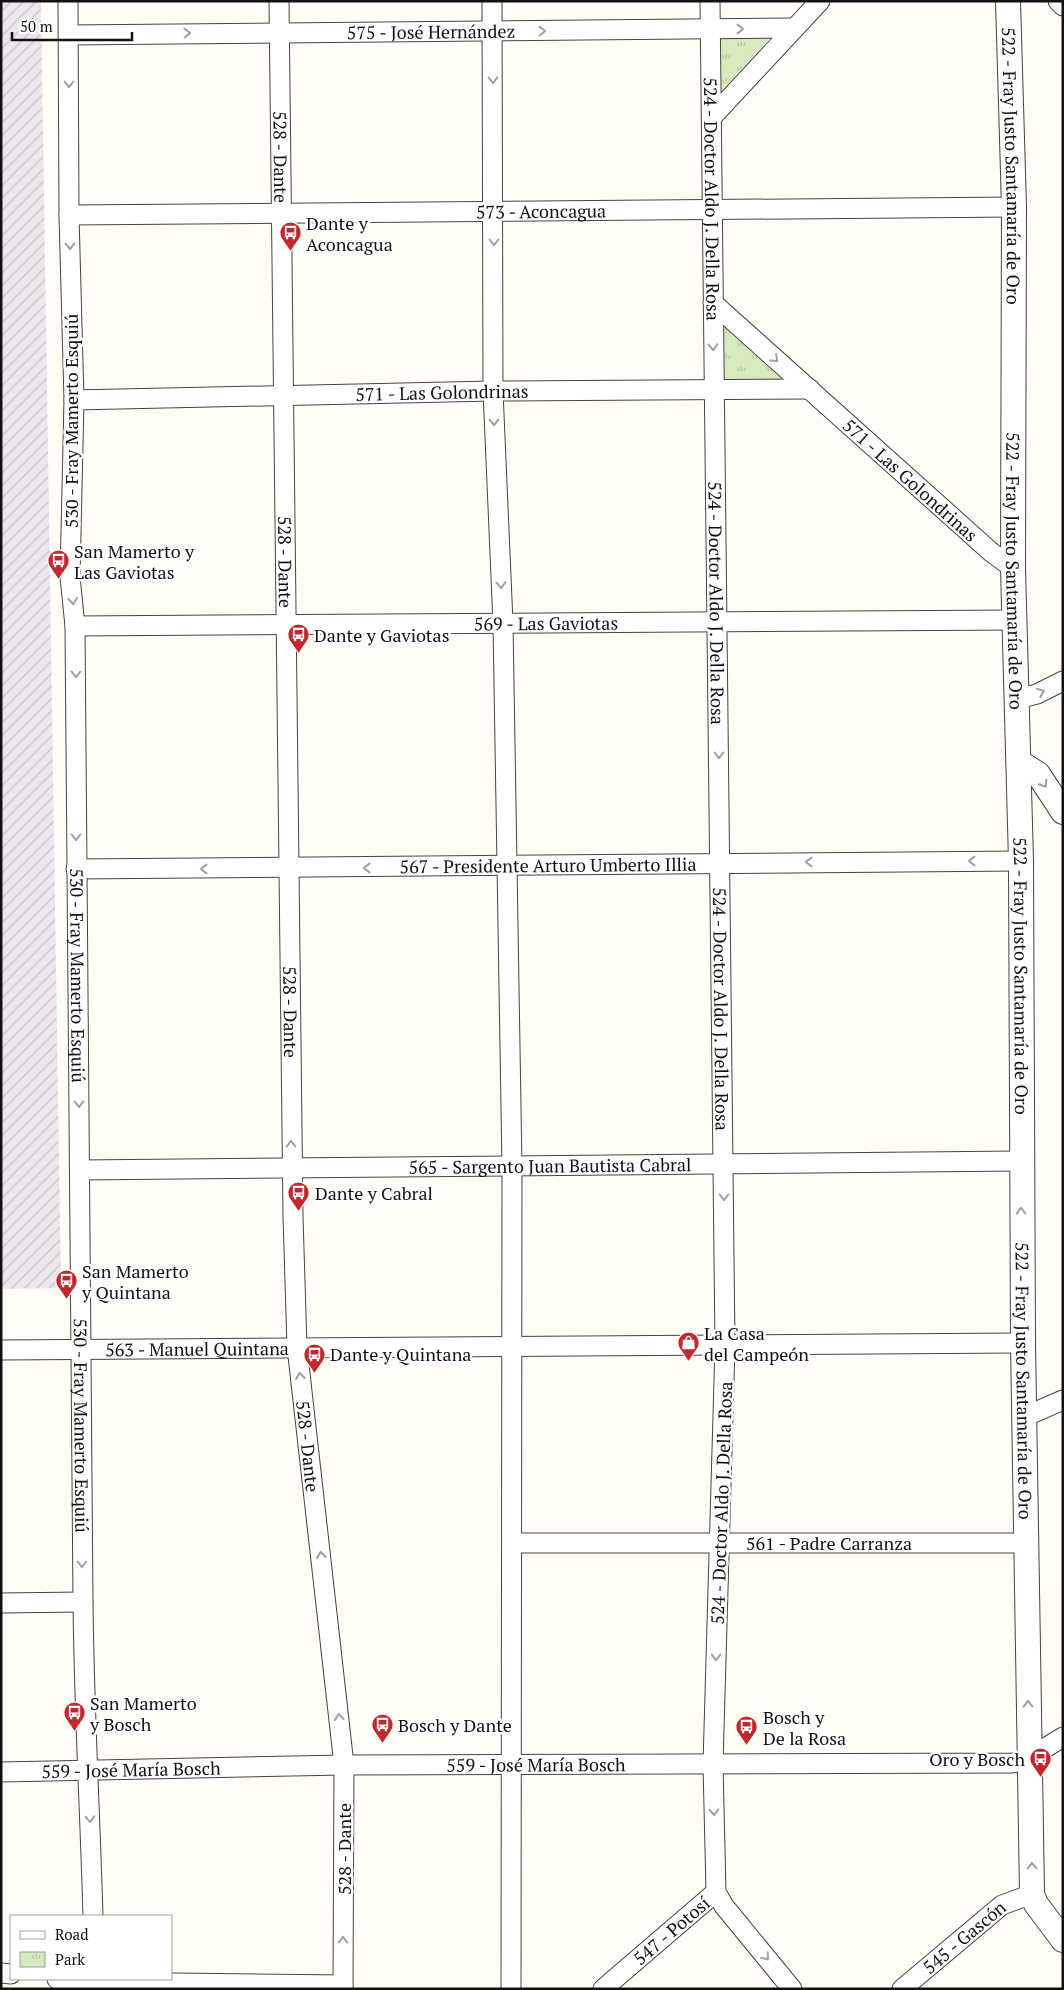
<svg xmlns="http://www.w3.org/2000/svg" width="1064" height="1990" viewBox="0 0 1064 1990" font-family="'PT Serif',serif">
  <defs>
    <pattern id="industrial-furrows" width="10" height="10" patternUnits="userSpaceOnUse" patternTransform="scale(1.25)"><rect width="10" height="10" fill="#eee6ef"/><path d="M-1 1l2-2M0 10L10 0M9 11l2-2" fill="none" stroke="#cbc4cc"/></pattern>
    <pattern id="park-tufts" width="24" height="20" patternUnits="userSpaceOnUse" patternTransform="scale(1.25)"><rect width="24" height="20" fill="#d5ebbd"/><path d="M3 7l-1-3M5 7V3M7 7l1-3M15 17l-1-3M17 17v-4M19 17l1-3" fill="none" stroke="#b6c8a1"/></pattern>
  </defs>
  <rect width="100%" height="100%" fill="#fffdf5"/>
  <polygon fill="url(#industrial-furrows)" points="1,1 41,1 61,1288 1,1289"/>
  <g fill="url(#park-tufts)">
    <polygon points="774,34 719,93 717,36"/>
    <polygon points="716,316 789,384 719,381"/>
  </g>
  <g fill="none" stroke-linecap="round" stroke-linejoin="round">
    <defs>
      <g id="minor">
        <path id="s1" d="M68 1 69 215 74 400 70 577 75 626 83 1602C84 1707 90 1811 93 1916"/>
        <path id="s2" d="M279 1 293 1216 297 1347 344 1765 343 1989"/>
        <polyline points="492,1 493,391 503,623 512,1168 511,1989"/>
        <path id="s3" d="M710 1 725 1346 713 1764 716 1892 724 1906 792 1989"/>
        <polyline points="1058,1 1063,6"/>
        <path id="s4" d="M69 35 794 28"/>
        <polyline points="712,117 820,1"/>
        <path id="s5" d="M69 215 1014 207"/>
        <path id="s6" d="M713 303 991 552 1013 568"/>
        <path id="s7" d="M74 400 493 391 810 389"/>
        <path id="s8" d="M75 626 1016 620"/>
        <polyline points="1017,699 1037,694 1063,681"/>
        <path id="s9" d="M76 869 1021 861"/>
        <path id="s10" d="M80 1170 1021 1161"/>
        <path id="s11" d="M1 1350 1023 1343"/>
        <polyline points="1024,1417 1063,1400"/>
        <path id="s12" d="M513 1543H1025"/>
        <polyline points="1,1603 83,1602"/>
        <path id="s13" d="M1 1772 344 1765 1013 1763 1029 1758 1063 1737"/>
        <polyline points="1,1973 11,1974"/>
        <polyline points="57,1979 95,1982 343,1985"/>
        <path id="s14" d="M603 1989 716 1892"/>
        <path id="s15" d="M902 1989 1002 1905 1032 1894"/>
      </g>
      <g id="tertiary">
        <path id="s16" d="M1008 1 1014 207 1013 568 1021 861 1023 1343 1032 1894 1036 1904 1063 1940"/>
        <polyline points="1019,762 1038,774 1063,812"/>
      </g>
    </defs>
    <use href="#minor" stroke="#444" stroke-width="21"/>
    <use href="#tertiary" stroke="#444" stroke-width="26"/>
    <use href="#minor" stroke="#fff" stroke-width="19"/>
    <use href="#tertiary" stroke="#fff" stroke-width="24"/>
  </g>
  <defs><path id="oneway-chevron" d="M-2-3.5L2.5 0L-2 3.5" fill="none" stroke-width="1.6" stroke-linecap="round" stroke-linejoin="round" transform="scale(1.25)"/></defs>
  <g stroke="#a0a0a0">
    <use href="#oneway-chevron" transform="translate(740 29)"/>
    <use href="#oneway-chevron" transform="translate(542 31) rotate(-1)"/>
    <use href="#oneway-chevron" transform="translate(187 33) rotate(-1)"/>
    <use href="#oneway-chevron" transform="translate(493 80) rotate(89)"/>
    <use href="#oneway-chevron" transform="translate(69 84) rotate(90)"/>
    <use href="#oneway-chevron" transform="translate(494 242) rotate(90)"/>
    <use href="#oneway-chevron" transform="translate(70 246) rotate(89)"/>
    <use href="#oneway-chevron" transform="translate(713 347) rotate(89)"/>
    <use href="#oneway-chevron" transform="translate(775 359) rotate(42)"/>
    <use href="#oneway-chevron" transform="translate(494 422) rotate(88)"/>
    <use href="#oneway-chevron" transform="translate(501 585) rotate(88)"/>
    <use href="#oneway-chevron" transform="translate(73 601) rotate(84)"/>
    <use href="#oneway-chevron" transform="translate(76 674) rotate(90)"/>
    <use href="#oneway-chevron" transform="translate(1041 692) rotate(-22)"/>
    <use href="#oneway-chevron" transform="translate(719 755) rotate(90)"/>
    <use href="#oneway-chevron" transform="translate(1044 784) rotate(57)"/>
    <use href="#oneway-chevron" transform="translate(76 837) rotate(90)"/>
    <use href="#oneway-chevron" transform="translate(972 861) rotate(180)"/>
    <use href="#oneway-chevron" transform="translate(809 862) rotate(180)"/>
    <use href="#oneway-chevron" transform="translate(367 868) rotate(180)"/>
    <use href="#oneway-chevron" transform="translate(204 869) rotate(180)"/>
    <use href="#oneway-chevron" transform="translate(79 1104) rotate(89)"/>
    <use href="#oneway-chevron" transform="translate(291 1144) rotate(-91)"/>
    <use href="#oneway-chevron" transform="translate(724 1197) rotate(90)"/>
    <use href="#oneway-chevron" transform="translate(1021 1211) rotate(-91)"/>
    <use href="#oneway-chevron" transform="translate(300 1376) rotate(-96)"/>
    <use href="#oneway-chevron" transform="translate(321 1555) rotate(-96)"/>
    <use href="#oneway-chevron" transform="translate(82 1564) rotate(90)"/>
    <use href="#oneway-chevron" transform="translate(716 1657) rotate(92)"/>
    <use href="#oneway-chevron" transform="translate(1028 1704) rotate(-91)"/>
    <use href="#oneway-chevron" transform="translate(339 1717) rotate(-96)"/>
    <use href="#oneway-chevron" transform="translate(714 1812) rotate(89)"/>
    <use href="#oneway-chevron" transform="translate(90 1819) rotate(88)"/>
    <use href="#oneway-chevron" transform="translate(1032 1866) rotate(-92)"/>
    <use href="#oneway-chevron" transform="translate(343 1940) rotate(-90)"/>
    <use href="#oneway-chevron" transform="translate(766 1957) rotate(50)"/>
  </g>
  <defs>
    <symbol id="bus-pin" viewBox="-11 -11 22 30"><path d="M0 17L-7.5 6A9.5 9.5 0 1 1 7.5 6Z" fill="#c4262e" stroke="#fff"/><path d="M-5-6H5V4H4V6H2V4H-2V6H-4V4H-5ZM-3.5-4V0h7V-4ZM-3.5 1.2v1.5H-2V1.2ZM2 1.2v1.5H3.5V1.2Z" fill="#fff"/></symbol>
    <symbol id="shop-pin" viewBox="-11 -11 22 30"><path d="M0 17L-7.5 6A9.5 9.5 0 1 1 7.5 6Z" fill="#c4262e" stroke="#fff"/><path d="M-5-2.5h2.3a2.7 3.5 0 0 1 5.4 0H5L5.5 6h-11ZM-1.5-2.5h3a1.5 2.3 0 0 0-3 0Z" fill="#fff"/></symbol>
  </defs>
  <g fill-rule="evenodd">
    <use href="#bus-pin" x="278" y="220" width="25" height="34"/>
    <use href="#bus-pin" x="46" y="548" width="25" height="34"/>
    <use href="#bus-pin" x="286" y="622" width="25" height="34"/>
    <use href="#bus-pin" x="286" y="1180" width="25" height="34"/>
    <use href="#bus-pin" x="54" y="1268" width="25" height="34"/>
    <use href="#shop-pin" x="676" y="1330" width="25" height="34"/>
    <use href="#bus-pin" x="302" y="1342" width="25" height="34"/>
    <use href="#bus-pin" x="62" y="1700" width="25" height="34"/>
    <use href="#bus-pin" x="370" y="1712" width="25" height="34"/>
    <use href="#bus-pin" x="734" y="1714" width="25" height="34"/>
    <use href="#bus-pin" x="1028" y="1746" width="25" height="34"/>
  </g>
  <g text-anchor="middle" dominant-baseline="central" stroke-width="5" stroke-linejoin="round" paint-order="stroke">
    <g font-size="18" fill="#111" stroke="#fff">
      <text stroke="none"><textPath href="#s4" startOffset="362">575 - José Hernández</textPath></text>
      <text stroke="none"><textPath href="#s2" startOffset="156">528 - Dante</textPath></text>
      <text stroke="none"><textPath href="#s16" startOffset="165">522 - Fray Justo Santamaría de Oro</textPath></text>
      <text stroke="none"><textPath href="#s3" startOffset="198">524 - Doctor Aldo J. Della Rosa</textPath></text>
      <text stroke="none"><textPath href="#s5" startOffset="472">573 - Aconcagua</textPath></text>
      <text stroke="none"><textPath href="#s7" startOffset="368">571 - Las Golondrinas</textPath></text>
      <text transform="translate(71 421) rotate(-90)">530 - Fray Mamerto Esquiú</text>
      <text stroke="none"><textPath href="#s6" startOffset="265">571 - Las Golondrinas</textPath></text>
      <text stroke="none"><textPath href="#s2" startOffset="561">528 - Dante</textPath></text>
      <text stroke="none"><textPath href="#s16" startOffset="570">522 - Fray Justo Santamaría de Oro</textPath></text>
      <text stroke="none"><textPath href="#s3" startOffset="602">524 - Doctor Aldo J. Della Rosa</textPath></text>
      <text stroke="none"><textPath href="#s8" startOffset="471">569 - Las Gaviotas</textPath></text>
      <text stroke="none"><textPath href="#s9" startOffset="472">567 - Presidente Arturo Umberto Illia</textPath></text>
      <text stroke="none"><textPath href="#s1" startOffset="975">530 - Fray Mamerto Esquiú</textPath></text>
      <text stroke="none"><textPath href="#s16" startOffset="975">522 - Fray Justo Santamaría de Oro</textPath></text>
      <text stroke="none"><textPath href="#s3" startOffset="1008">524 - Doctor Aldo J. Della Rosa</textPath></text>
      <text stroke="none"><textPath href="#s2" startOffset="1011">528 - Dante</textPath></text>
      <text stroke="none"><textPath href="#s10" startOffset="470">565 - Sargento Juan Bautista Cabral</textPath></text>
      <text stroke="none"><textPath href="#s11" startOffset="196">563 - Manuel Quintana</textPath></text>
      <text stroke="none"><textPath href="#s16" startOffset="1380">522 - Fray Justo Santamaría de Oro</textPath></text>
      <text stroke="none"><textPath href="#s1" startOffset="1425">530 - Fray Mamerto Esquiú</textPath></text>
      <text stroke="none"><textPath href="#s2" startOffset="1446">528 - Dante</textPath></text>
      <text transform="translate(721 1503) rotate(-88)">524 - Doctor Aldo J. Della Rosa</text>
      <text stroke="none"><textPath href="#s12" startOffset="316">561 - Padre Carranza</textPath></text>
      <text stroke="none"><textPath href="#s13" startOffset="535">559 - José María Bosch</textPath></text>
      <text stroke="none"><textPath href="#s13" startOffset="130">559 - José María Bosch</textPath></text>
      <text transform="translate(344 1849) rotate(-90)">528 - Dante</text>
      <text stroke="none"><textPath href="#s14" startOffset="90">547 - Potosí</textPath></text>
      <text stroke="none"><textPath href="#s15" startOffset="81">545 - Gascón</textPath></text>
    </g>
    <g font-size="18" fill="#111" stroke="#fff" text-anchor="start">
      <text x="306" y="223">Dante y<tspan x="306" dy="21">Aconcagua</tspan></text>
      <text x="74" y="551">San Mamerto y<tspan x="74" dy="21">Las Gaviotas</tspan></text>
      <text x="314" y="635">Dante y Gaviotas</text>
      <text x="315" y="1193">Dante y Cabral</text>
      <text x="82" y="1271">San Mamerto<tspan x="82" dy="21">y Quintana</tspan></text>
      <text x="704" y="1333">La Casa<tspan x="704" dy="21">del Campeón</tspan></text>
      <text x="330" y="1354">Dante y Quintana</text>
      <text x="90" y="1703">San Mamerto<tspan x="90" dy="21">y Bosch</tspan></text>
      <text x="763" y="1717">Bosch y<tspan x="763" dy="21">De la Rosa</tspan></text>
      <text x="398" y="1725">Bosch y Dante</text>
      <text x="1025" y="1759" text-anchor="end">Oro y Bosch</text>
    </g>
  </g>
  <rect width="1064" height="1990" fill="none" stroke="#111111" stroke-width="5"/>
  <rect x="10" y="1915" width="162" height="65" fill="#ffffff" stroke="#a0a0a0"/>
  <rect x="20" y="1931" width="25" height="8" fill="#ffffff" stroke="#a0a0a0"/>
  <text x="55" y="1940" font-size="15" fill="#111111">Road</text>
  <rect x="20" y="1952" width="25" height="15" fill="url(#park-tufts)" stroke="#a0a0a0"/>
  <text x="55" y="1965" font-size="15" fill="#111111">Park</text>
  <path d="M12 32v8h120v-8" fill="none" stroke="#111111" stroke-width="2.5"/>
  <text x="20" y="32" font-size="15" fill="#111111" stroke="#ffffff" stroke-width="4" paint-order="stroke">50 m</text>
</svg>
